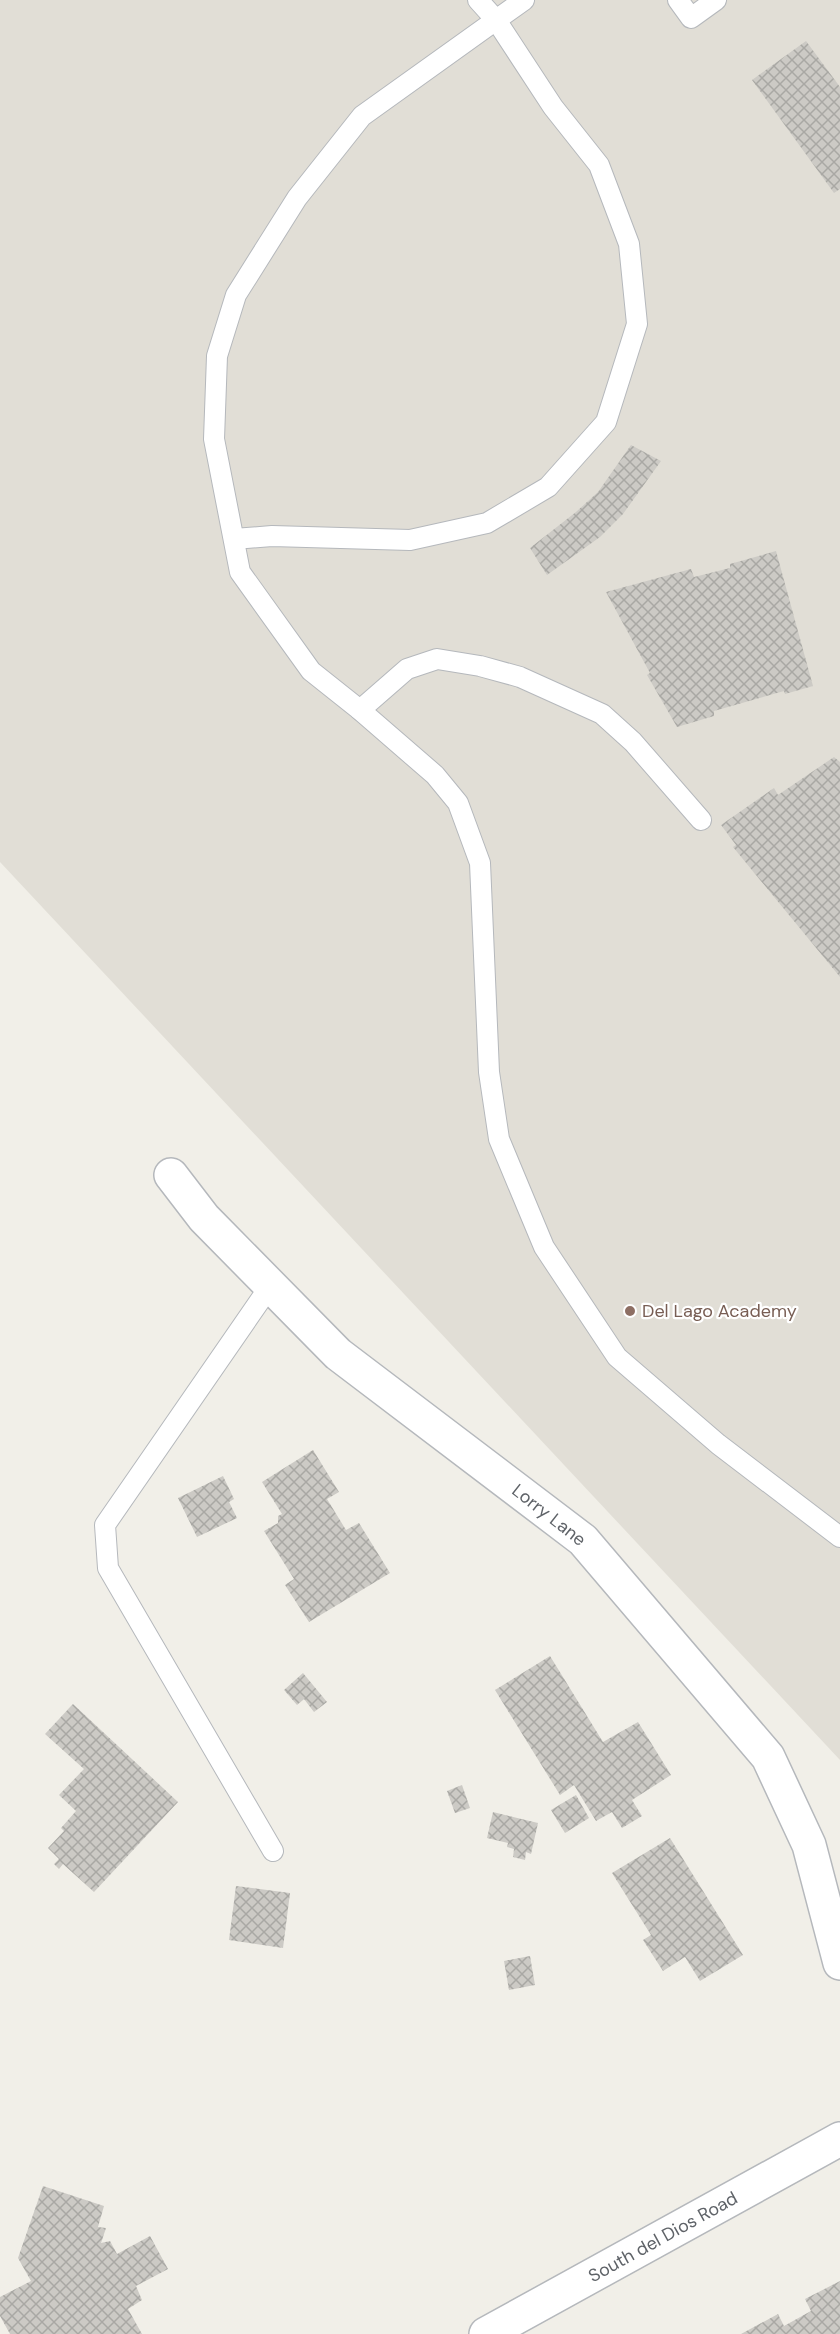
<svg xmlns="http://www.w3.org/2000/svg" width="840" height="2334" viewBox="0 0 840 2334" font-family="'DM Sans',sans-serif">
  <defs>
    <pattern id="building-cross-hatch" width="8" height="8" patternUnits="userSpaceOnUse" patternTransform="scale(1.5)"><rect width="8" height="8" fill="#cccac5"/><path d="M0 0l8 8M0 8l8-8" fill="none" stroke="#a9a8a4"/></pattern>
  </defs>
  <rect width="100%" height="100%" fill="#f1efe8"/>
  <polygon fill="#e1ded6" points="0,0 840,0 840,1760 0,862"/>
  <g fill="url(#building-cross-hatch)">
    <polygon points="806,41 840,87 840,189 834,193 752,80"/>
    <polygon points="631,445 661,461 623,514 600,537 547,575 530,548 576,512 598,492"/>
    <polygon points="776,551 813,686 785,694 784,691 714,711 714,716 677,727 647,675 650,673 606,592 691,569 694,577 730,568 730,564"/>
    <polygon points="834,757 840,762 840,977 733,847 736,845 721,825 774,788 778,795"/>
    <polygon points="313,1450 339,1492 327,1499 346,1530 359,1523 390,1573 309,1622 285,1585 294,1579 264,1531 278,1523 278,1516 282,1514 262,1482"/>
    <polygon points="223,1476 234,1499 229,1502 237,1518 197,1537 178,1498"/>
    <polygon points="550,1656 603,1742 638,1722 671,1775 632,1800 642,1816 622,1828 612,1812 596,1821 574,1785 560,1795 495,1690"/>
    <polygon points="303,1673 327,1702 314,1712 304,1699 297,1705 284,1690"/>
    <polygon points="73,1704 178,1802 94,1892 63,1864 59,1869 54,1864 59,1859 48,1848 64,1831 61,1828 76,1811 59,1795 84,1769 45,1734"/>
    <polygon points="462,1785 470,1808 455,1813 447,1791"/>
    <polygon points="576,1795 589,1818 565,1833 551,1810"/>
    <polygon points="493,1812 538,1823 531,1854 526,1852 525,1860 513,1857 514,1849 507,1847 508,1843 487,1838"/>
    <polygon points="670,1838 743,1955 700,1981 685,1957 663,1971 643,1940 651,1935 612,1873"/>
    <polygon points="236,1886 290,1893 283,1948 229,1940"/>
    <polygon points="530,1956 535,1985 509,1990 504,1961"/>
    <polygon points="43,2186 104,2206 98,2227 106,2228 101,2243 110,2241 117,2254 150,2236 168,2269 136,2286 142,2300 128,2309 142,2334 10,2334 0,2316 0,2297 31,2281 18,2258"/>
    <polygon points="840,2281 840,2334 741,2334 778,2314 784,2326 811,2311 805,2299"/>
  </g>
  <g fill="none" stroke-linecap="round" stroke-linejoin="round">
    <defs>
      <g id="lane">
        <polyline points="524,0 362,116 297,198 236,295 217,356 214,439 240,572 311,671 360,710 435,775 458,803 480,863 489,1072 499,1139 544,1247 617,1357 718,1444 840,1537"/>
        <polyline points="678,0 691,18 716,0"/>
        <polyline points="234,539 272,536 410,540 487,523 548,487 606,422 637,324 629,244 599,165 553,107 496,20 478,0"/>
        <polyline points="360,710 407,669 437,659 480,666 520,677 602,714 633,742 701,820"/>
        <polyline points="270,1286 105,1525 108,1568 273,1851"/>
      </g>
      <g id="street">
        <polyline points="171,1175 204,1218 338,1354 583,1540 768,1757 809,1845 840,1963"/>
        <polyline points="486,2334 840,2139"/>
      </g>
    </defs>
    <use href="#lane" stroke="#b5b8bc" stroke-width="22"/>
    <use href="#street" stroke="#b5b8bc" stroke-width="36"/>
    <use href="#lane" stroke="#fff" stroke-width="20"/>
    <use href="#street" stroke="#fff" stroke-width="33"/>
  </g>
  <circle fill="#8d6e63" stroke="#fff" stroke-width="2" cx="630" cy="1311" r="6"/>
  <g text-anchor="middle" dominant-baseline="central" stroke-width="4.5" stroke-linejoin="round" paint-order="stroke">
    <g font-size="18" fill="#785e54" stroke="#fff" text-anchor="start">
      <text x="642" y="1311">Del Lago Academy</text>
    </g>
    <g font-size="18" fill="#5f6368" stroke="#fff">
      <text transform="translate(549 1515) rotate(38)">Lorry Lane</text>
      <text transform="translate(663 2237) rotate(-29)">South del Dios Road</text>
    </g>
  </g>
</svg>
